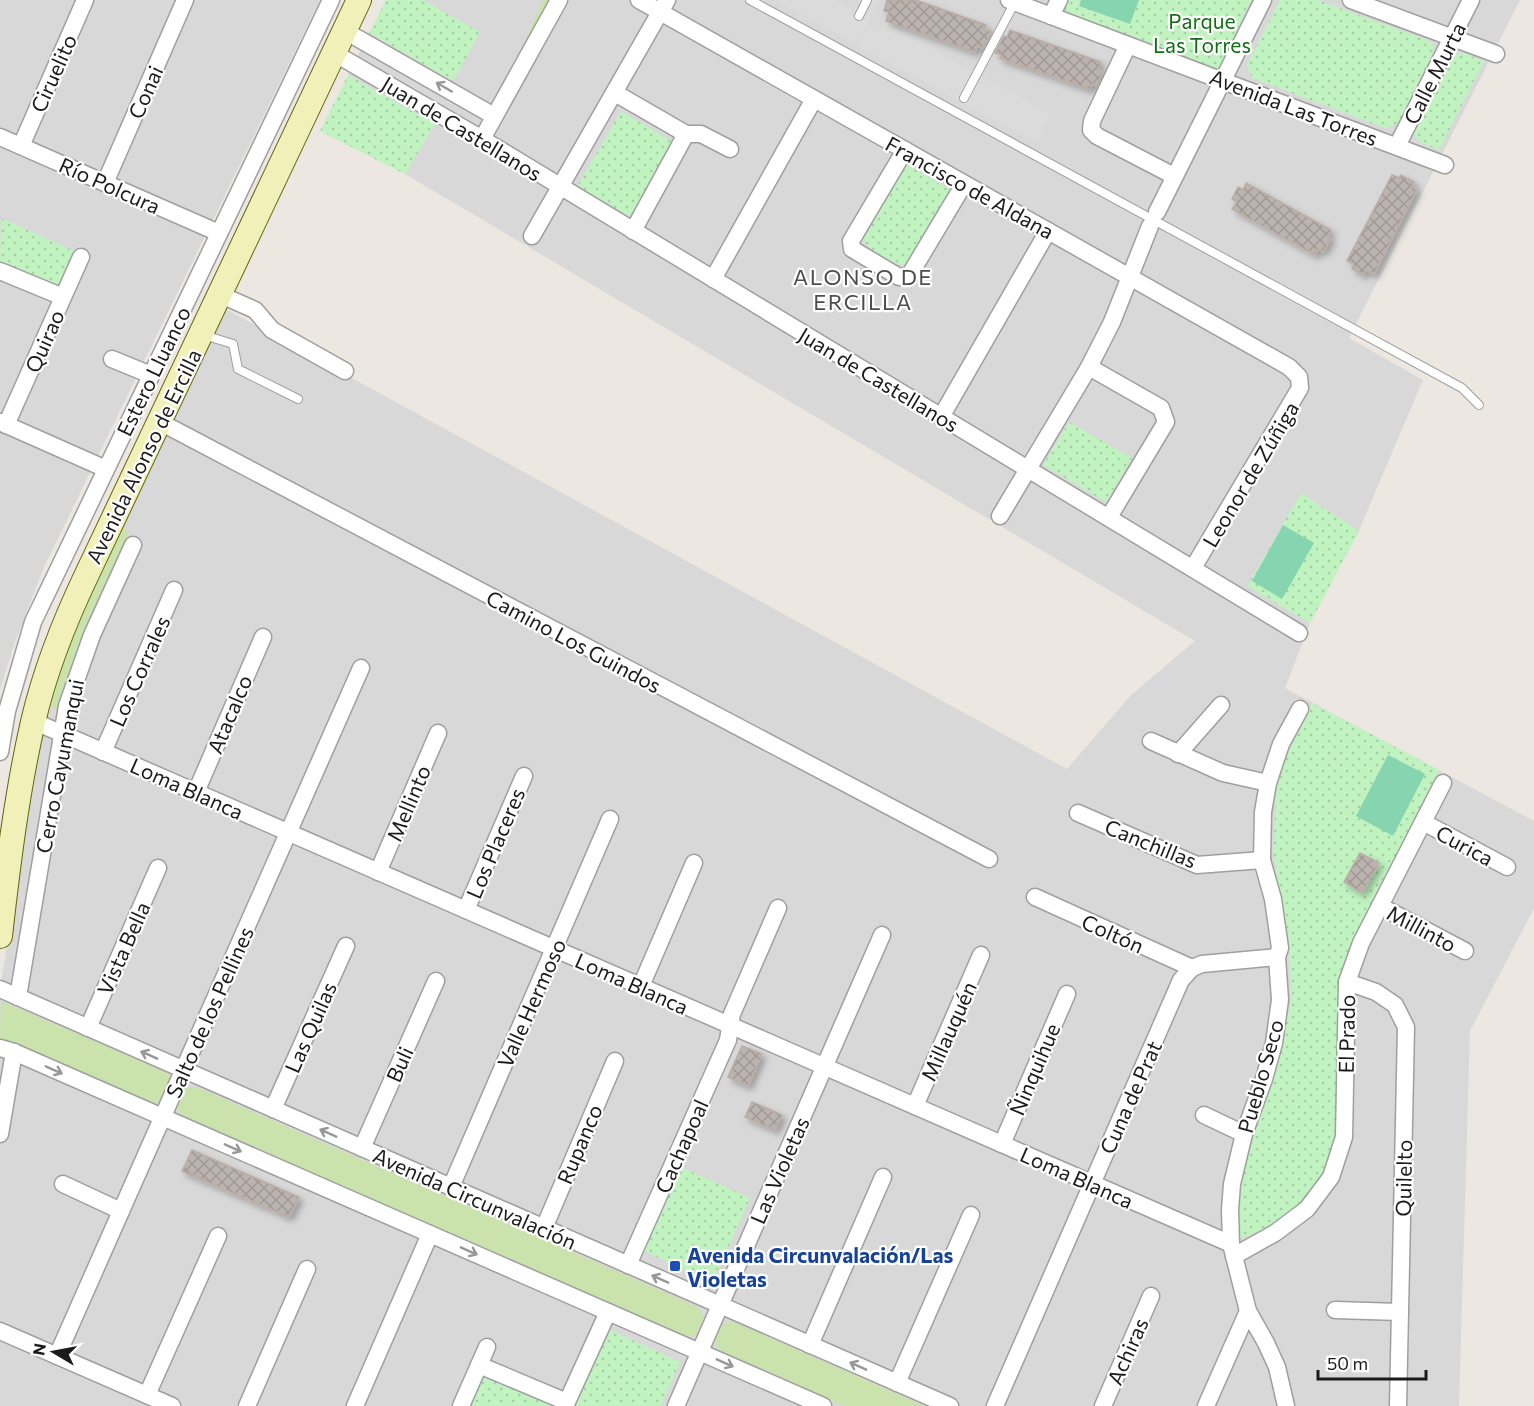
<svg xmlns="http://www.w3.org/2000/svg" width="1534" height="1406" viewBox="0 0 1534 1406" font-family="Commissioner,sans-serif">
  <defs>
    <pattern id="park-dots" width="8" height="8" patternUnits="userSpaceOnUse" patternTransform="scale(1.5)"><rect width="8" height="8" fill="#c1f3c1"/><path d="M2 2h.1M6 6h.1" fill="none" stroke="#a5d0a5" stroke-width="1.8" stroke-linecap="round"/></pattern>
    <pattern id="building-cross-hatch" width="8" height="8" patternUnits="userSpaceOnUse" patternTransform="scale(1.5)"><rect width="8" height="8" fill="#bbb3af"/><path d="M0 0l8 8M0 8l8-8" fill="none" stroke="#a09996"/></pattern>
    <filter id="shadow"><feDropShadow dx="4" dy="4" stdDeviation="3" flood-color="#0004"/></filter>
  </defs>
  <rect width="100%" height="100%" fill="#ece7e1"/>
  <g fill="#d9d8d8">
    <polygon points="0,0 320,0 44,567 15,642 0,690"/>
    <polygon points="386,0 1520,0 1349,338 1423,380 1359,530 1310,623 1285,688 1534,821 1534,908 1470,1031 1459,1406 0,1406 0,989 46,704 82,604 224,308 1067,769 1131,695 1195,641 405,174 320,131"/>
  </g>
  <g fill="#cae2ab">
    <polygon points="543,0 551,0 519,54"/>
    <polygon points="120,526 129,532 92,611 57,709 46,704 57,671"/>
    <polygon points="1,1001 168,1073 171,1082 163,1100 154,1103 0,1039"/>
    <polygon points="185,1087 196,1087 698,1307 704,1317 695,1336 685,1337 183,1117 176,1107"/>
    <polygon points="732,1321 924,1406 844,1406 719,1351 715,1341 722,1325"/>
  </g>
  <g fill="url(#park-dots)">
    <polygon points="386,0 423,0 480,32 453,81 369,33"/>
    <polygon points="1069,0 1251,0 1218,71 1062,13"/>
    <polygon points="1280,0 1318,0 1432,42 1434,52 1398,124 1385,128 1252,78 1247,65"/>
    <polygon points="1461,52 1484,61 1439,150 1418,141 1413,132 1453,55"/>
    <polygon points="348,75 435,124 405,174 320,131"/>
    <polygon points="621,111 673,142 630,217 577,187"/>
    <path d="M907 165 950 190 905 265C891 264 869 251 863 239Z"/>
    <polygon points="1,218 76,252 59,291 0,265"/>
    <polygon points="1069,422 1132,458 1106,502 1043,465"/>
    <polygon points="1301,493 1359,531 1310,623 1247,586"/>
    <polygon points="1312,703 1439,770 1354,938 1341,987 1339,1141 1323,1179 1304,1205 1272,1225 1239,1239 1240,1185 1253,1138 1279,1058 1291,999 1289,947 1273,851 1277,776"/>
    <polygon points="676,1165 750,1198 713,1282 639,1249"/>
    <polygon points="608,1329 680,1362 661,1406 573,1406"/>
    <polygon points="484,1375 556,1406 470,1406"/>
  </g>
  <g fill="#86d4b0">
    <polygon points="1081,0 1139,0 1130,24 1079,6"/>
    <polygon points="1283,525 1314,543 1282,599 1252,581"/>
    <polygon points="1388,755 1425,774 1393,836 1356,816"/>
  </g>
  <g fill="#dbdbdb">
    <polygon points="776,0 834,0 853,10 859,0 880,0 857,44"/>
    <polygon points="884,23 1051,114 1036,142 858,46 868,28 878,33"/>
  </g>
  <g fill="url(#building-cross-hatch)" stroke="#bcada5" stroke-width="1.5" filter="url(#shadow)">
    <polygon points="887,0 916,0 986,25 985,30 992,32 983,48 977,46 975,52 886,21 889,12 884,11"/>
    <polygon points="1010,30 1101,62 1098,70 1102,71 1097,86 1092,84 1089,89 1000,58 1002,55 995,53 1004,36 1007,37"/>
    <polygon points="1392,175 1399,178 1401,175 1414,182 1411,187 1417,189 1374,274 1366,270 1363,275 1352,269 1354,264 1347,261"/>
    <polygon points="1246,183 1331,230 1327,237 1331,239 1323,252 1318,249 1315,255 1232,209 1237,202 1232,199 1238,187 1243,190"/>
    <polygon points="1360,853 1379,863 1362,893 1344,882"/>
    <polygon points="742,1046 762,1054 748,1086 728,1077"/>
    <polygon points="752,1102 782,1115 775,1130 745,1117"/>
    <polygon points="192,1150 299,1197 289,1217 182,1171"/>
  </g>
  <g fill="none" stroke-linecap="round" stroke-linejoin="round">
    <defs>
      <g id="service">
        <polyline points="750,0 1462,388 1479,405"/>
        <polyline points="859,16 867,0"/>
        <polyline points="964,98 1015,2"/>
        <polyline points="204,335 233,344 238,369 298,399"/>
      </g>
      <g id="minor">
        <polyline points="639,0 1289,367 1299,377 1300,388 1193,568"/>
        <polyline points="1009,0 1445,165"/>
        <polyline points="1351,0 1496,54"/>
        <polyline points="1051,16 1059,0"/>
        <polyline points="345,31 494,116"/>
        <polyline points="1128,45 1092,121 1091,130 1097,136 1174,176"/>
        <polyline points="334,53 482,139 1299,633"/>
        <polyline points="615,93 686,134 633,231"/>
        <polyline points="686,134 701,134 730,149"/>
        <polyline points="0,137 219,233"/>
        <polyline points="482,139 559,0"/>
        <polyline points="21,146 85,0"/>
        <polyline points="1397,146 1471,0"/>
        <polyline points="905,150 851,241 852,249 899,277 909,276 964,184"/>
        <polyline points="105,183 185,0"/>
        <polyline points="1157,212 1263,0"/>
        <polyline points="532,236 667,0"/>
        <polyline points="0,271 63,297"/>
        <polyline points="713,279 814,99"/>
        <polyline points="221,295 255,310 272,330 345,371"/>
        <polyline points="112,359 151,375"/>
        <polyline points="1089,367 1161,408 1166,422 1109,517"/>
        <polyline points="941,417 1048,231"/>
        <polyline points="0,422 106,469"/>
        <polyline points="160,422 989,859"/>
        <polyline points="6,425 81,257"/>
        <polyline points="1000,516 1089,367 1112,322 1150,226"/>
        <polyline points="33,721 1231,1244"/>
        <polyline points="1151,741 1223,773 1268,783"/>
        <polyline points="0,752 7,711 33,622 331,0"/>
        <polyline points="103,752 174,590"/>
        <polyline points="1178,754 1221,705"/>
        <polyline points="196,792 263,637"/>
        <polyline points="1078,813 1197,865 1262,860"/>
        <polyline points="1423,822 1507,867"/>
        <polyline points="378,872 438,733"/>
        <polyline points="1035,897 1192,968"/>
        <polyline points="1380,906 1465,951"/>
        <polyline points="466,910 524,776"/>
        <polyline points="1347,982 1376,992 1395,1005 1406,1027 1398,1406"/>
        <polyline points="641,986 694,863"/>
        <polyline points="0,989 950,1406"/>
        <polyline points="18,997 67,706 92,635 133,545"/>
        <polyline points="88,1028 158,868"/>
        <polyline points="0,1048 14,1052 823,1406"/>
        <polyline points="915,1106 981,955"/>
        <polyline points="273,1109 346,946"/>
        <polyline points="1204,1115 1244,1134"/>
        <polyline points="0,1134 14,1052"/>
        <polyline points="1002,1144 1067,994"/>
        <polyline points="362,1148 436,981"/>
        <polyline points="63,1184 121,1211"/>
        <polyline points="451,1187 610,819"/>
        <polyline points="544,1228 615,1061"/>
        <polyline points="1234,1256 1275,1233 1307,1209 1331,1177 1344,1137 1347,982 1361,943 1443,783"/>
        <polyline points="628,1265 728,1040 732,1014 778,908"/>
        <polyline points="1335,1310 1400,1312"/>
        <polyline points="0,1331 172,1406"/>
        <polyline points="810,1345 883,1177"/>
        <polyline points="57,1356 361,668"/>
        <polyline points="479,1365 567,1402 608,1312"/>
        <polyline points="897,1383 971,1215"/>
        <polyline points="147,1395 218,1236"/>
        <polyline points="247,1406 307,1269"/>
        <polyline points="355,1406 430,1234"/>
        <polyline points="461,1406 487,1347"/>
        <polyline points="676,1406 882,935"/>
        <polyline points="995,1406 1181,980 1192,968 1202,964 1277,957"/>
        <polyline points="1103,1406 1151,1296"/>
        <polyline points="1206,1406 1248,1311"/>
        <polyline points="1286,1406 1277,1367 1266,1343 1248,1311 1231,1244 1230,1210 1232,1184 1244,1134 1264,1079 1274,1043 1280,1000 1277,957 1280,948 1273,899 1262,860 1263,812 1268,783 1281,744 1300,709"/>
      </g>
      <path id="secondary" d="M0 936C8 865 17 792 33 722 45 670 65 620 88 572L359 0"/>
    </defs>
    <use href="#service" stroke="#9f9f9f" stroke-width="10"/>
    <use href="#minor" stroke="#9f9f9f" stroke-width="19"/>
    <use href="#secondary" stroke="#62650f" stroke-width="26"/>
    <use href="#service" stroke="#fff" stroke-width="8"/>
    <use href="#minor" stroke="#fff" stroke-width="16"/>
    <use href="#secondary" stroke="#f2f0b9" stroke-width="24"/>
  </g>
  <defs><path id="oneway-shaft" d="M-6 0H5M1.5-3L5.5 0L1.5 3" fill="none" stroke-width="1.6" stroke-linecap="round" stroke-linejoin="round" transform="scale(1.5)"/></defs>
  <g stroke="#989898">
    <use href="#oneway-shaft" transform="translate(444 87) rotate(-150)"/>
    <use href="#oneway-shaft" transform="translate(149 1055) rotate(-156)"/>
    <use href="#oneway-shaft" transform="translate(54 1070) rotate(24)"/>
    <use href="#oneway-shaft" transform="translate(328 1133) rotate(-156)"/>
    <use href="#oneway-shaft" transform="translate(233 1148) rotate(24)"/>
    <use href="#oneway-shaft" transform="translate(469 1251) rotate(24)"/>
    <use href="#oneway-shaft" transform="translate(660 1279) rotate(-156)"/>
    <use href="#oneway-shaft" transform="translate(725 1363) rotate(24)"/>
    <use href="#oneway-shaft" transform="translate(858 1366) rotate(-156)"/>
  </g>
  <rect fill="#1a4fb4" stroke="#fff" stroke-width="2" x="669" y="1260" width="12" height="12" rx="3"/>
  <g text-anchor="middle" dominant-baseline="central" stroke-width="4.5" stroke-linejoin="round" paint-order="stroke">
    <g font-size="21" fill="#156d16" stroke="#fff">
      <text x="1202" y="20">Parque<tspan x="1202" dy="24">Las Torres</tspan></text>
    </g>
    <g font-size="21" fill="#1b1b1b" stroke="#fff">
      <text transform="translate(53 73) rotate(-66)">Ciruelito</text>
      <text transform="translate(1434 73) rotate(-63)">Calle Murta</text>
      <text transform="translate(145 92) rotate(-66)">Conai</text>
      <text transform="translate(1294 107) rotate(21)">Avenida Las Torres</text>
      <text transform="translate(462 128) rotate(31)">Juan de Castellanos</text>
      <text transform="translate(110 185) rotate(24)">Río Polcura</text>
      <text transform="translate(970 187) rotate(29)">Francisco de Aldana</text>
      <text transform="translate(44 341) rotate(-66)">Quirao</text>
      <text transform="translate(153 371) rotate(-64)">Estero Lluanco</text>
      <text transform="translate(879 379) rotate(31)">Juan de Castellanos</text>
      <text transform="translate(143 456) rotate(-64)">Avenida Alonso de Ercilla</text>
      <text transform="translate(1250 474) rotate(-59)">Leonor de Zúñiga</text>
      <text transform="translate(574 641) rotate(28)">Camino Los Guindos</text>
      <text transform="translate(139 671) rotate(-66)">Los Corrales</text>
      <text transform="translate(229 714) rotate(-67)">Atacalco</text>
      <text transform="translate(59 766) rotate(-79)">Cerro Cayumanqui</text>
      <text transform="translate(187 788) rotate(24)">Loma Blanca</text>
      <text transform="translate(408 803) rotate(-67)">Mellinto</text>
      <text transform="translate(495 843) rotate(-67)">Los Placeres</text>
      <text transform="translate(1151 843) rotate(22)">Canchillas</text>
      <text transform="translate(1465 845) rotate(28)">Curica</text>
      <text transform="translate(1422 928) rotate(28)">Millinto</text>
      <text transform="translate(1113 933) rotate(24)">Coltón</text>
      <text transform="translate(123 948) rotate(-66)">Vista Bella</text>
      <text transform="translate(632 983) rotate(24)">Loma Blanca</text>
      <text transform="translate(531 1003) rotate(-66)">Valle Hermoso</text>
      <text transform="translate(209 1012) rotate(-66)">Salto de los Pellines</text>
      <text transform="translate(310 1027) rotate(-66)">Las Quilas</text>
      <text transform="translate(948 1031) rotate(-66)">Millauquén</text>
      <text transform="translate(1346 1034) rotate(-89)">El Prado</text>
      <text transform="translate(399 1064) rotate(-66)">Buli</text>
      <text transform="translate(1034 1069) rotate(-67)">Ñinquihue</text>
      <text transform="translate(1260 1076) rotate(-74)">Pueblo Seco</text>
      <text transform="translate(1130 1097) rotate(-66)">Cuna de Prat</text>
      <text transform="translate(579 1144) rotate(-67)">Rupanco</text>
      <text transform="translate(681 1146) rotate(-66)">Cachapoal</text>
      <text transform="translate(779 1170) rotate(-66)">Las Violetas</text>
      <text transform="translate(1077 1177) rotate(24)">Loma Blanca</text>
      <text transform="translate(1403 1178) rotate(-89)">Quilelto</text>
      <text transform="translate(475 1198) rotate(24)">Avenida Circunvalación</text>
      <text transform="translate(1127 1351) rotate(-66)">Achiras</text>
    </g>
    <g font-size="21" font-weight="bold" fill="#164399" stroke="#fff" text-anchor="start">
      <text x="687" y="1254">Avenida Circunvalación/Las<tspan x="687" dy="24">Violetas</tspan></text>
    </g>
    <g font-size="22" letter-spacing="1.5" fill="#4e4e4e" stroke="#fff">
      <text x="863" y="276">ALONSO DE<tspan x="863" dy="25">ERCILLA</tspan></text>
    </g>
  </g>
  <g transform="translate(54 1352) rotate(280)" stroke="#ffffff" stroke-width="4.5" paint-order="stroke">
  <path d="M0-4.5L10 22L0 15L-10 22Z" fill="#1b1b1b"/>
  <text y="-9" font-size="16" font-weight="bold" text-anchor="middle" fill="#1b1b1b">N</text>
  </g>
  <path d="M1318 1370v9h108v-9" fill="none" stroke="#1b1b1b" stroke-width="3"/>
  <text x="1327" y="1370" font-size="18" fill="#1b1b1b" stroke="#ffffff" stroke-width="4.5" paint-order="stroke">50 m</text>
</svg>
